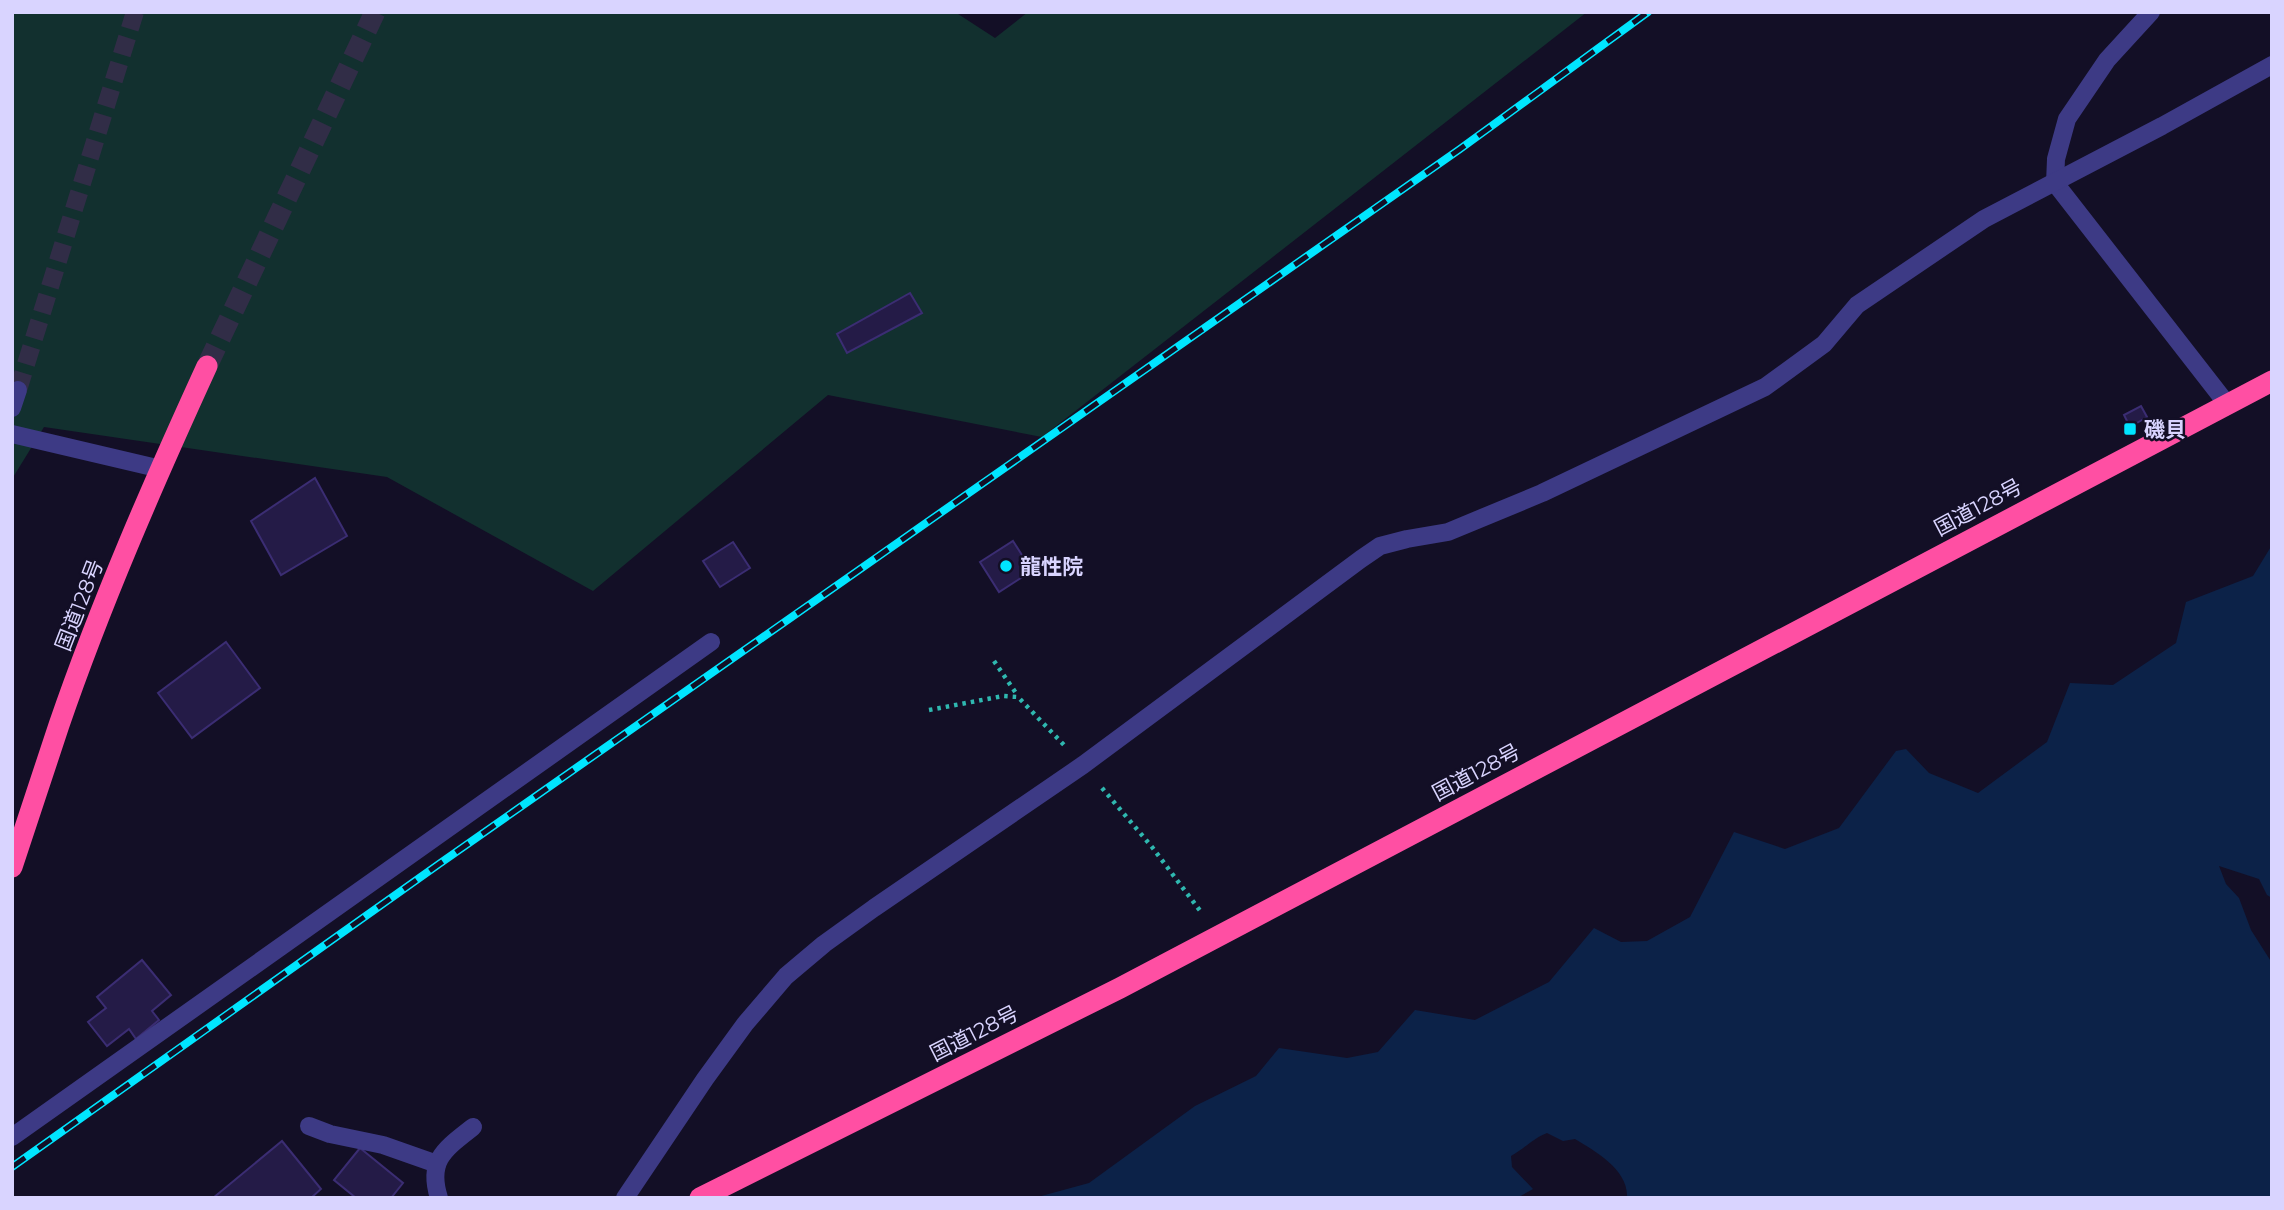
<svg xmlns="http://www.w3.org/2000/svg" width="2284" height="1210" viewBox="0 0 2284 1210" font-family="Montserrat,'Noto Sans JP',sans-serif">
  <rect width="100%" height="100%" fill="#130f26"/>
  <polygon fill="#12302f" points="12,12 955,12 995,38 1028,12 1587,12 1042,437 828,395 593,591 387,477 44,427 12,479"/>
  <path fill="#0c2248" d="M2272 545V898L2267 895 2259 879 2219 866 2226 884 2239 898 2251 930 2272 963V1198H1627C1629 1170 1595 1151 1575 1139L1563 1141 1547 1133C1532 1139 1524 1149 1511 1156L1512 1167 1533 1189 1517 1198H1034L1089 1183 1195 1106 1256 1076 1279 1048 1347 1058 1378 1052 1415 1010 1475 1020 1549 982 1594 928 1621 942 1647 941 1690 917 1734 832 1785 849 1839 828 1896 751 1906 749 1929 773 1978 793 2047 742 2070 683 2113 685 2176 643 2186 602 2253 576Z"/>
  <g fill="#241b47" stroke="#3b2d73" stroke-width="2">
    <polygon points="910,293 922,313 847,353 837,334"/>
    <polygon points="2141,406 2147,417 2130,427 2124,415"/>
    <polygon points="315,478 347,536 281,575 251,521"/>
    <polygon points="1013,541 1032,571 999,592 980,562"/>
    <polygon points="733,542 750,568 720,587 703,561"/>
    <polygon points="226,642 260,688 192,738 158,693"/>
    <polygon points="142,960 171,995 152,1011 159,1020 136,1039 129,1029 107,1046 88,1022 106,1008 97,997"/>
    <polygon points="282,1141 321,1189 311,1198 213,1198"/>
    <polygon points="360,1148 403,1183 391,1198 356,1198 334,1180"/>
  </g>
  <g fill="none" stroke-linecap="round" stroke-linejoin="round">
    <polyline stroke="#312d47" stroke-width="18" stroke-dasharray="18 9" stroke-linecap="butt" points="18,390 135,12"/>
    <polyline stroke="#312d47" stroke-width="21" stroke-dasharray="21 10" stroke-linecap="butt" points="207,366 375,12"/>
    <g stroke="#2fb8b0" stroke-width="4.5" stroke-dasharray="3.5 5" stroke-linecap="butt">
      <polyline points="994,661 1018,696"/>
      <polyline points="929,710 1003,696 1018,697 1064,745"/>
      <polyline points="1102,788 1152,847 1201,912"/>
    </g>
    <g stroke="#3d3a85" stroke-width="18">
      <polyline points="2151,12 2107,60 2067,119 2056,159 2055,183 2227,404"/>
      <polyline points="12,408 18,390"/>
      <polyline points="12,434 161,469"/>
      <polyline points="309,1126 330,1134 383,1145 437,1164"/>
      <polyline points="12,1137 711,642"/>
      <path d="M439 1198C427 1160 445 1149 473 1127"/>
      <polyline points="625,1198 705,1079 745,1024 786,976 824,944 874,908 1083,765 1361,559 1380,546 1407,539 1448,532 1542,493 1765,387 1824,344 1857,305 1984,219 2162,126 2272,65"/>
    </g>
    <g stroke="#ff4fa3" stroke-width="21">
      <path d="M12 867C28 820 43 772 59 725 101 603 153 484 207 366"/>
      <polyline points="700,1198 1120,988 2272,381"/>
    </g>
    <defs>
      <polyline id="rail" points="12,1167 439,864 1460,149 1648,12"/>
    </defs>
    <use href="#rail" stroke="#00e5ff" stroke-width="8"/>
    <use href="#rail" stroke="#130f26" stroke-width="5" stroke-dasharray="16" stroke-linecap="butt"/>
  </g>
  <g fill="#00e5ff" stroke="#130f26" stroke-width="2.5">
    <rect x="2123" y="422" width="14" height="14" rx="3.5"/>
    <circle cx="1006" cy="566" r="7"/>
  </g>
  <g text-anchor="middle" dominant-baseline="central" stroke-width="5" stroke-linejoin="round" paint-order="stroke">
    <g font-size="21" font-weight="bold" fill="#d9d4ff" stroke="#130f26" text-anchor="start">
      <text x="2144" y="429">磯貝</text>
      <text x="1020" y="566">龍性院</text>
    </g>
    <g font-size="21" fill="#d9d4ff" stroke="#130f26">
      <text transform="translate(1978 507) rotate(-28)">国道128号</text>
      <text transform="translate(79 605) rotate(-69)">国道128号</text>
      <text transform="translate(1476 772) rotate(-28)">国道128号</text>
      <text transform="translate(974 1033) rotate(-27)">国道128号</text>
    </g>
  </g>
  <rect width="2284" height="1210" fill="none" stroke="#d9d4ff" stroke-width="28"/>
</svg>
